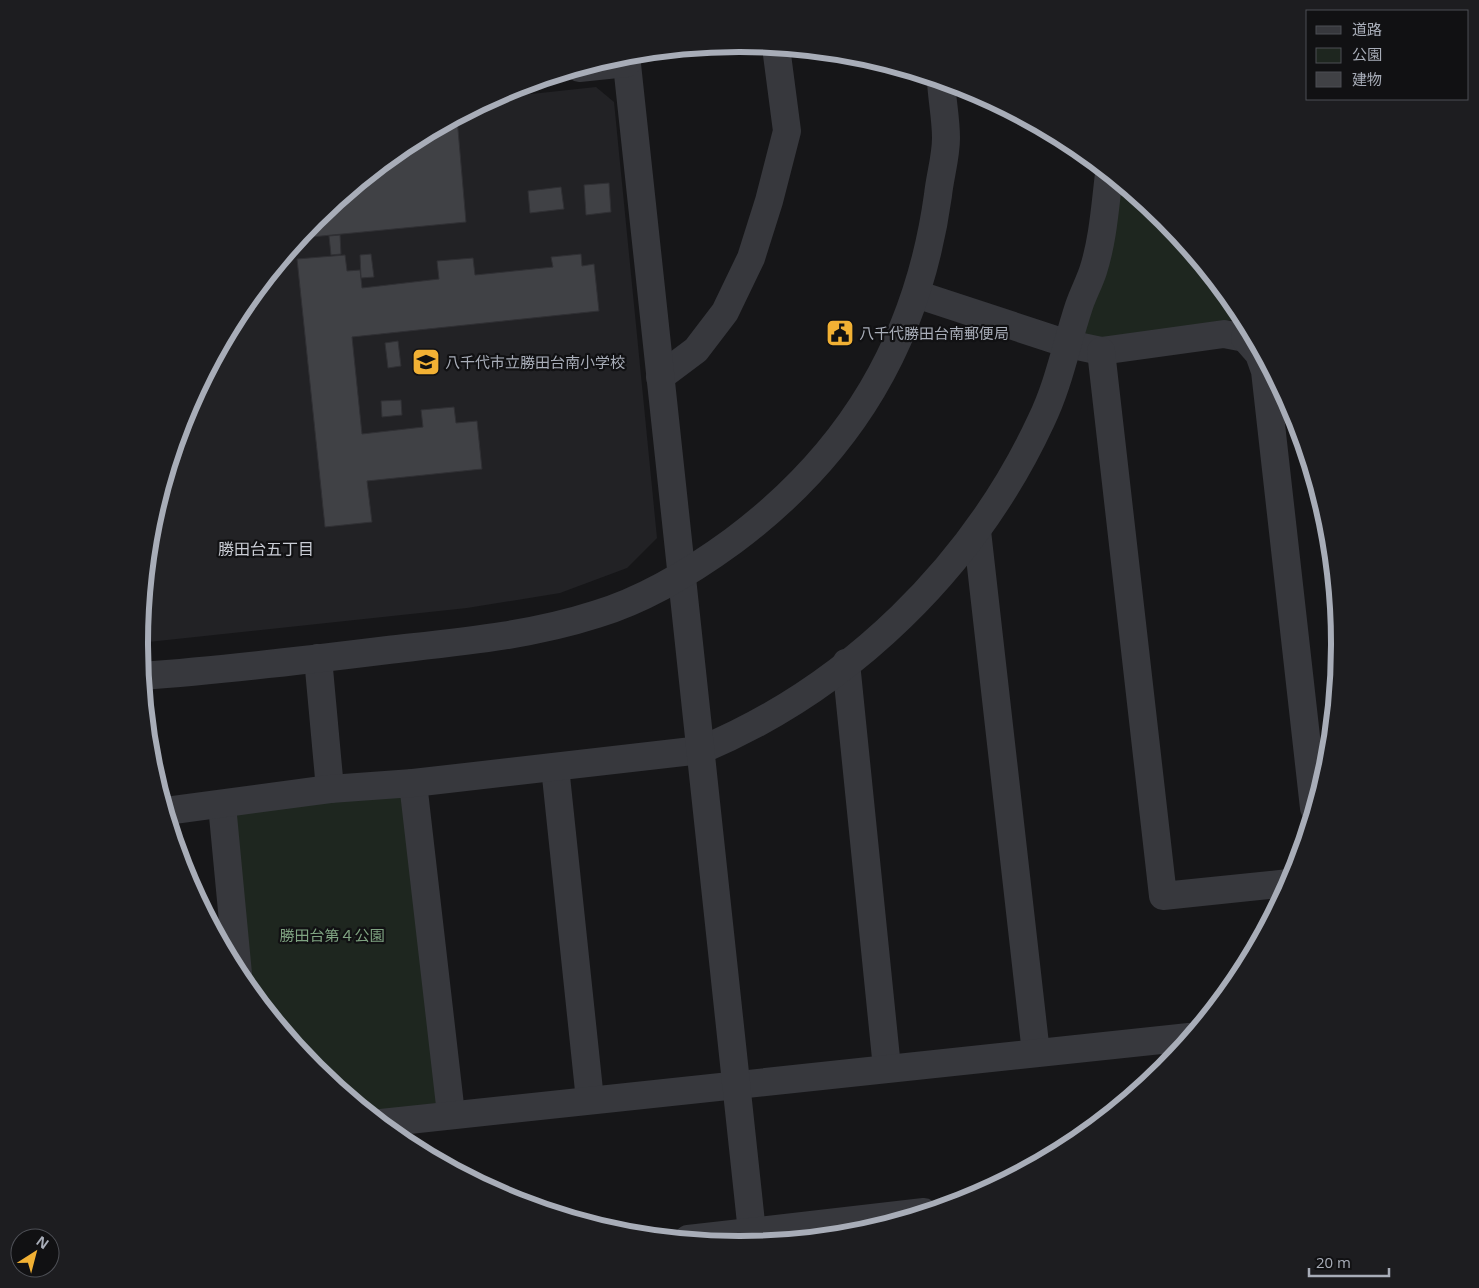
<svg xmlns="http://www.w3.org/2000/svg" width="1479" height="1288" viewBox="0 0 1479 1288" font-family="'Open Sans','Noto Sans JP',sans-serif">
  <rect width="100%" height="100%" fill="#161618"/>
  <polygon fill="#222225" points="596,87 614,102 657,538 627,568 560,593 467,608 139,643 151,527 185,414 241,310 315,219 406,145 494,98"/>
  <g fill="#1e261f">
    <polygon points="1121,184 1164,220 1239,311 1248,329 1244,331 1231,320 1107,342 1082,333"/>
    <polygon points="413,783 451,1114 381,1123 315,1068 240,977 222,805"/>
  </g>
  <g fill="#404145" stroke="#303034">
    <polygon points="457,118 466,222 301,238 315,219 406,145"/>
    <polygon points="609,183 611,212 586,215 584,185"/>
    <polygon points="561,187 564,209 530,213 528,191"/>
    <polygon points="340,235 341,254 331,255 329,236"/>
    <polygon points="371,254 374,277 361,278 360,255"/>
    <polygon points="581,254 582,266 594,264 599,311 352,337 362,434 423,427 421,410 454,407 456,423 477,421 482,469 367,481 372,522 325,527 297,259 345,255 347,271 360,270 362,288 439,279 437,261 473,258 475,275 553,267 551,257"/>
    <polygon points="398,341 401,366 388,368 385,343"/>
    <polygon points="401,400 402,415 382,417 381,401"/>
  </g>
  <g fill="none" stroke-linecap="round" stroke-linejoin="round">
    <g stroke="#37383d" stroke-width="28">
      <polyline points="916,294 1068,344 1101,351 1224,334 1245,338 1252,335"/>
      <polyline points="1245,338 1259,354 1265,371 1314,808"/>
      <polyline points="1101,351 1163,896 1289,883"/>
      <polyline points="660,377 696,350 725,312 751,258 769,201 787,131 776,47"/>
      <polyline points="977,531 1036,1053"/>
      <polyline points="318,658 330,789"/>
      <polyline points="846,663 887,1068"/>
      <polyline points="555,767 590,1100"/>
      <polyline points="413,783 451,1114"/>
      <polyline points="222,805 238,974"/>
      <path d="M166 811 330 789 413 783 701 750C849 688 973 567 1041 421 1059 384 1066 345 1079 306 1083 294 1089 283 1093 271 1103 240 1105 207 1109 174"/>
      <polyline points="381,1123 1189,1037"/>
    </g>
    <g stroke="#37383d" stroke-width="28">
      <polyline points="626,55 752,1232"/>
      <polyline points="579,68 627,63"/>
      <path d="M142 676C224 670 307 660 388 650 459 642 529 636 597 614 647 599 692 571 733 541 851 453 918 340 938 195 940 176 946 157 946 138 946 119 942 100 941 81"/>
      <polyline points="688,1239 924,1212"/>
    </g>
  </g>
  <defs>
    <symbol id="civic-square" viewBox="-11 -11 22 22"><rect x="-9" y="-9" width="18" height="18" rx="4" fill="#f2b134" stroke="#111113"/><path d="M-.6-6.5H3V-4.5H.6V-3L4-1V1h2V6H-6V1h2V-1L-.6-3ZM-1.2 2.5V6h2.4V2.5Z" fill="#111"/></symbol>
    <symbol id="school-square" viewBox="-11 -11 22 22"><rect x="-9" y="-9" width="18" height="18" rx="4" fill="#f2b134" stroke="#111113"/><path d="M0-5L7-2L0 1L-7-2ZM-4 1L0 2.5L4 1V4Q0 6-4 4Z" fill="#111"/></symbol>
  </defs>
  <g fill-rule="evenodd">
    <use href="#civic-square" x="824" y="317" width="32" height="32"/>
    <use href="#school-square" x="410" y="346" width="32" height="32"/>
  </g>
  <g text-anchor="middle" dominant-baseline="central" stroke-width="4.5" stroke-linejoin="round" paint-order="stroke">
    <g font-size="15" fill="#a8adb8" stroke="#111113" text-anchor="start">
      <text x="859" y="333">八千代勝田台南郵便局</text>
      <text x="445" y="362">八千代市立勝田台南小学校</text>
    </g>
    <g font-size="15" fill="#7fa381" stroke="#111113">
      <text x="332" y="935">勝田台第４公園</text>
    </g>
    <g font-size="16" fill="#c9ccd4" stroke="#111113">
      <text x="266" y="549">勝田台五丁目</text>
    </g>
  </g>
  <path d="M0 0H1479V1288H0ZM739 52H740A591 591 0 0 1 1331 643V645A591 591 0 0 1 740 1236H739A591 591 0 0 1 148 645V643A591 591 0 0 1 739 52Z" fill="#1d1d20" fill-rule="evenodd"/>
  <path fill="none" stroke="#a8adb8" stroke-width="6" d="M739 52H740A591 591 0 0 1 1331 643V645A591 591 0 0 1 740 1236H739A591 591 0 0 1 148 645V643A591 591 0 0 1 739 52Z"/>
  <rect x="1306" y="10" width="162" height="90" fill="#111113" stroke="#4d4f55"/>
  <rect x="1316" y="26" width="25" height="8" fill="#37383d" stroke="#4d4f55"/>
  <text x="1352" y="35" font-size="15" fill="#a8adb8">道路</text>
  <rect x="1316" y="48" width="25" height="15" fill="#1e261f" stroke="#4d4f55"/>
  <text x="1352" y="60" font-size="15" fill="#a8adb8">公園</text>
  <rect x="1316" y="72" width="25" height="15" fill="#404145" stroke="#4d4f55"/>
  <text x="1352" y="85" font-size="15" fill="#a8adb8">建物</text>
  <g transform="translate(35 1253) rotate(36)"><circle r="24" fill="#111113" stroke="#4d4f55"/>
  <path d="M0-4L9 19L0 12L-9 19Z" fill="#f2b134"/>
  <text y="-8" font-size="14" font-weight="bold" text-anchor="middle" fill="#a8adb8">N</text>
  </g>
  <path d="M1309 1268v8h80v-8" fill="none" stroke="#a8adb8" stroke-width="2.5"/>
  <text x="1316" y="1268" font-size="15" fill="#a8adb8" stroke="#111113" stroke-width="4" paint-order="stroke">20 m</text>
</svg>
